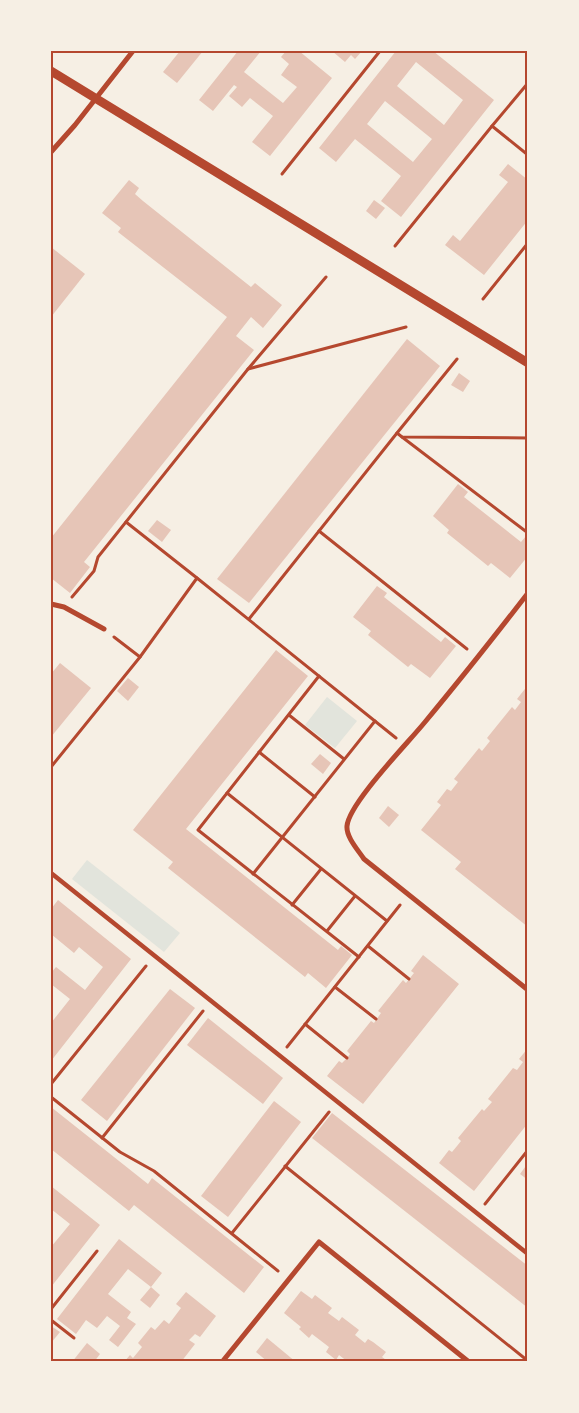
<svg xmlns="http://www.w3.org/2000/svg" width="579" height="1413" viewBox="0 0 579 1413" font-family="'PT Sans',sans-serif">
  <rect width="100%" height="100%" fill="#f6efe4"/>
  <g fill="#e2e4dc">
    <polygon points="327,697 357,721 335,748 305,725"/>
    <polygon points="87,860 180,933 164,952 72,879"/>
  </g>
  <g fill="#e6c5b7" fill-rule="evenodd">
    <polygon points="180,51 203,51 177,83 163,72"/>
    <polygon points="238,51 261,51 244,72 283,103 297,87 281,75 289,64 281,57 286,51 299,51 332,78 270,156 252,142 273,116 250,98 242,107 229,96 237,87 234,85 213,111 199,100"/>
    <polygon points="332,51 362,51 355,59 351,55 345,62"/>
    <path d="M396 51H433L494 100 401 217 381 201 401 176 355 139 336 162 319 148ZM416 62 463 100 444 125 397 86ZM385 101 432 139 413 162 367 124Z"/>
    <polygon points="508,164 528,180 528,220 484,275 445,245 453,235 460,241 508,182 499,175"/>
    <polygon points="129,180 139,188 135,194 143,201 251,287 255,283 282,305 263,328 251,317 236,336 254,350 84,562 90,567 70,593 51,578 51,538 227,317 118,232 121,228 102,213"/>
    <polygon points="374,200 385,208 376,219 366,211"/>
    <polygon points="51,247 85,274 51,317"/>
    <polygon points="407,339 440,366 249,603 217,579"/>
    <polygon points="459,373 470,381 463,392 451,385"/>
    <polygon points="458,484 468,492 464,497 521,542 526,536 528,538 528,556 510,578 491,563 488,566 447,533 449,530 433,516"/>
    <polygon points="157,520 171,530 162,542 148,531"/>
    <polygon points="377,586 387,593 384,597 441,642 445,637 456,646 430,678 411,664 408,667 368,635 371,631 353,617"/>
    <polygon points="276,650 308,676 186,829 338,950 341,946 352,955 326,988 308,973 305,977 168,868 173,862 133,830"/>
    <polygon points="60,663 91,688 51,737 51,674"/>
    <polygon points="128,678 139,687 128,701 117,691"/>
    <polygon points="528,685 528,927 455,869 461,862 421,830 441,805 437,802 447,789 451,791 458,782 454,779 479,748 482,751 490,741 487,738 512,707 515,710 521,702 517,699"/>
    <polygon points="320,754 331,763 323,774 311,764"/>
    <polygon points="388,806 399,815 389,827 379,818"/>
    <polygon points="58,900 131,959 51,1061 51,1023 70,999 51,984 51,973 56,967 85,990 103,967 79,947 74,953 51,934 51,909"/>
    <polygon points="423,955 459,984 363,1104 327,1076 339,1061 342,1063 347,1058 350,1054 347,1051 371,1021 374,1023 381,1013 378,1011 403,980 406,983 414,973 411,971"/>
    <polygon points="170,989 195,1008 107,1121 81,1100"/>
    <polygon points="208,1018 283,1078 263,1104 187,1045"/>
    <polygon points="528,1048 528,1123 474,1191 439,1163 449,1150 452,1152 457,1146 461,1141 458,1138 482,1109 484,1111 492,1102 488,1099 513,1068 517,1070 523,1062 519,1059"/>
    <polygon points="274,1101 301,1122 228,1217 201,1196"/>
    <polygon points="51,1107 148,1184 152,1178 264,1267 244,1293 134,1205 129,1211 51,1149"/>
    <polygon points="332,1113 528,1266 528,1308 312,1138"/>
    <polygon points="528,1163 528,1180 520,1174"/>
    <polygon points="51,1186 100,1225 51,1287 51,1247 70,1224 51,1209"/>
    <polygon points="119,1239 162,1273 151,1287 128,1269 108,1294 131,1312 127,1318 136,1324 118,1347 109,1340 120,1326 107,1316 97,1328 86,1320 76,1334 57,1319"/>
    <polygon points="151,1287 160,1295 150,1308 140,1300"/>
    <polygon points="301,1291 312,1299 315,1295 332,1308 328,1313 339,1321 342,1317 359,1330 355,1335 365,1343 368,1339 373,1342 386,1352 382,1357 389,1362 348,1362 339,1355 336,1360 326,1352 329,1347 312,1334 309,1338 299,1329 301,1327 284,1313"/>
    <polygon points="186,1292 216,1316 200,1337 195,1334 189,1340 195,1344 181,1362 124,1362 130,1355 133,1358 142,1347 138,1343 151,1327 155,1330 164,1320 169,1324 181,1308 176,1304"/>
    <polygon points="51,1326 60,1332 51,1343"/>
    <polygon points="267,1338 296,1362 268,1362 256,1352"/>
    <polygon points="87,1343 100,1354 94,1362 72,1362"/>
  </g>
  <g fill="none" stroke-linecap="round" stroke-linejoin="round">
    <g stroke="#b5482f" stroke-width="3">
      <polyline points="528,83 492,126 528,155"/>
      <polyline points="282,174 380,51"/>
      <polyline points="395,246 492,126"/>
      <polyline points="483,299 528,243"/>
      <polyline points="248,369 406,327"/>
      <polyline points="397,433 402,437 528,438"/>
      <polyline points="402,437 528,533"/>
      <polyline points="126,522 197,578"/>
      <polyline points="319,531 467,649"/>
      <polyline points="72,597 94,571 98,557 248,369 326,277"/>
      <polyline points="249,619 397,433 457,359"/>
      <polyline points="114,637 140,657 197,578 396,738"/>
      <polyline points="319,676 198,830 359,957"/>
      <polyline points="289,715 344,759"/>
      <polyline points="259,752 315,797"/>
      <polyline points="51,767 140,657"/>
      <polyline points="227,793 387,921"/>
      <polyline points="253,874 375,721"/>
      <polyline points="292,905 321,869"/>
      <polyline points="327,931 355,896"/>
      <polyline points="368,946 409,979"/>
      <polyline points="335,987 376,1019"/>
      <polyline points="305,1024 347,1058"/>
      <polyline points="287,1047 400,905"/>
      <polyline points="51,1084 146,966"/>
      <polyline points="51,1097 120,1152 154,1171 278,1271"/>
      <polyline points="102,1138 203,1011"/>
      <polyline points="285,1166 528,1361"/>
      <polyline points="485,1204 528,1150"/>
      <polyline points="232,1233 329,1112"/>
      <polyline points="51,1309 97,1251"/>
      <polyline points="51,1320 74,1338"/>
    </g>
    <polyline stroke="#b5482f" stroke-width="4.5" points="51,873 528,1254"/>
    <g stroke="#b5482f" stroke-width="5">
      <polyline points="51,152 75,125 133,51"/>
      <path d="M528 593C494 637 460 680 425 722 408 743 349 803 347 826 346 837 358 850 364 859L528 990"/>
      <polyline points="51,604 64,607 104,629"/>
      <polyline points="222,1362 319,1242 469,1362"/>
    </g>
    <polyline stroke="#b5482f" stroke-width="9" points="51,71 528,363"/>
  </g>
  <rect width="579" height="1413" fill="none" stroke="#f6efe4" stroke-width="105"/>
  <rect x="52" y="52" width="474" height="1308" fill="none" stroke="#b5482f" stroke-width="2"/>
</svg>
